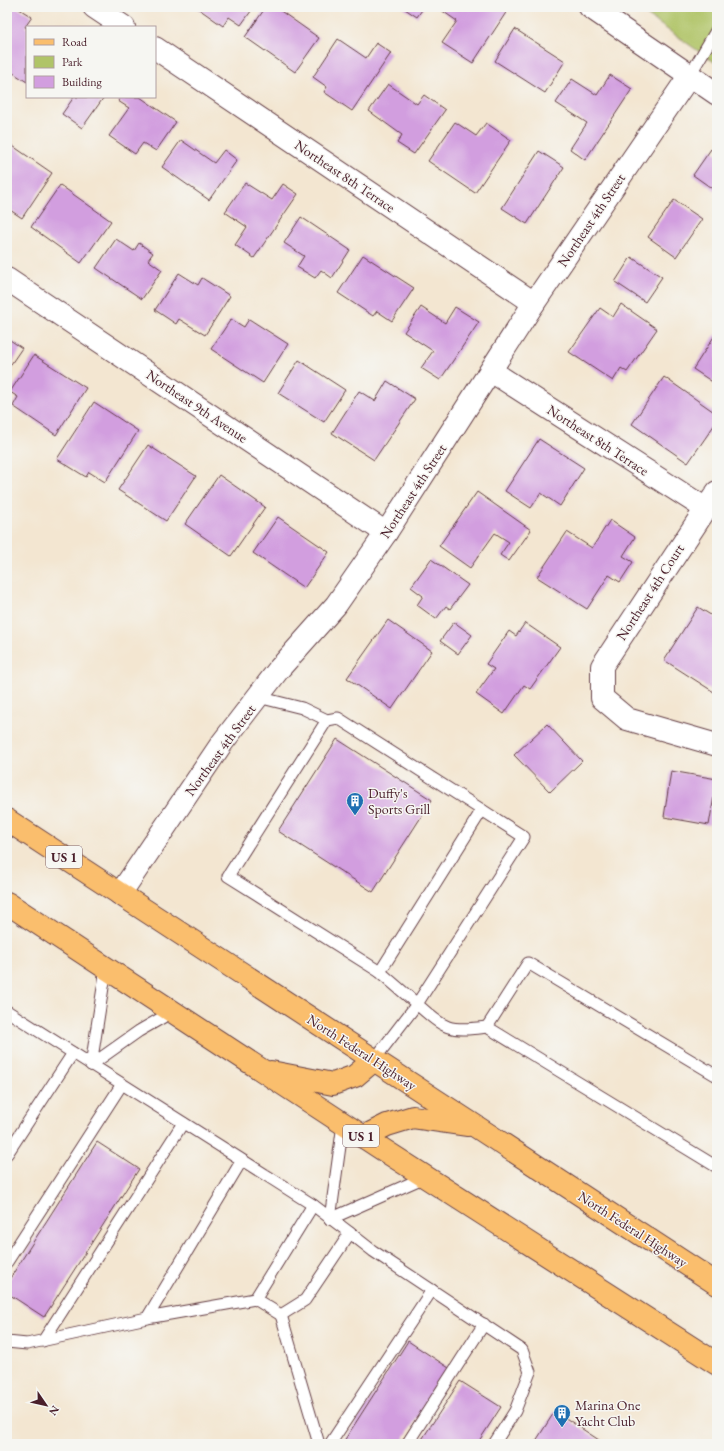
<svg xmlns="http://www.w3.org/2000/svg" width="724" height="1451" viewBox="0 0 724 1451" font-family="'EB Garamond',serif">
  <rect width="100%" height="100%" fill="#f6f6f2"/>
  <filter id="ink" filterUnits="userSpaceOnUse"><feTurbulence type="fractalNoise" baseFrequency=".025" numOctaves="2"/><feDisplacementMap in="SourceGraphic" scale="8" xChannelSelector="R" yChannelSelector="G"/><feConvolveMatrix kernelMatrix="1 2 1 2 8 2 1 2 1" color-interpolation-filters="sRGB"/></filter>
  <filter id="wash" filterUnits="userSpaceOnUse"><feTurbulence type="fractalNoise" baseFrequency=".012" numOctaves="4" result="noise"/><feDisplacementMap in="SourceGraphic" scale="16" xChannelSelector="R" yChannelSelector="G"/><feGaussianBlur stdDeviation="0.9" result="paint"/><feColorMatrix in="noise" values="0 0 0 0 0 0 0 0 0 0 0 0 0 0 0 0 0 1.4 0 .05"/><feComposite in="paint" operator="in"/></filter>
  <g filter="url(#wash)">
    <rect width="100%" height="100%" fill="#f3e6d1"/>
    <polygon fill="#b0c468" stroke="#7d724a" points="635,7 717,7 717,64"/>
    <g id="blocks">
      <g fill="#d29edf">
        <polygon points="7,7 16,7 32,17 25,27 27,28 27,82 7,69"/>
        <polygon points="196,7 254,7 241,25 229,17 223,26"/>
        <polygon points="266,7 275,7 319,38 295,72 245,37"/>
        <polygon points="402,7 424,7 417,17"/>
        <polygon points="443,7 501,7 507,11 473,63 442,43 457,21 441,10"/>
        <polygon points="515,29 565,61 545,93 495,61"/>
        <polygon points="338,39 366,58 376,43 391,53 352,111 324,92 327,87 313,77"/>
        <polygon points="610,75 632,89 585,160 570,149 587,123 556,103 572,79 597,95"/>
        <polygon points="388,84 417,104 424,95 445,110 414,154 397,143 402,135 369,111"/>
        <polygon points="74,97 104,97 82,128 62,114"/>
        <polygon points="121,97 140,97 176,122 156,151 143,143 135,154 109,136 129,108 118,101"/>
        <polygon points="455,122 476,136 486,123 511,140 475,193 428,161"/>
        <polygon points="181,140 214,163 224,150 237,160 209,200 162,167"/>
        <polygon points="7,142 52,173 22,218 7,208"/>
        <polygon points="711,149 717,154 717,192 693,175"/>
        <polygon points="539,151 564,167 527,224 502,208"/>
        <polygon points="245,183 272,200 283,184 298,194 254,258 235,245 247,227 225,212"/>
        <polygon points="60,185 111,221 81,263 31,227"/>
        <polygon points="674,200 702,219 676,257 648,237"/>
        <polygon points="301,217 350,250 332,278 321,270 315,278 297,267 304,256 284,243"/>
        <polygon points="116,239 134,251 139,243 153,253 148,260 162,270 142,299 96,268"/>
        <polygon points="363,255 414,288 392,321 377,311 373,316 338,293"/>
        <polygon points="631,257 662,277 645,302 615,282"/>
        <polygon points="179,273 198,285 202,278 230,296 205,335 179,319 176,324 155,310"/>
        <polygon points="621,304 657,329 627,372 621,368 613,381 569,352 600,308 613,317"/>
        <polygon points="421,307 445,323 455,307 479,322 440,380 421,368 433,351 404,332"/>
        <polygon points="231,319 244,327 249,319 288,344 263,383 211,349"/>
        <polygon points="717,332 717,385 693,369"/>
        <polygon points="7,338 22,348 7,370"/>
        <polygon points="34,355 86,388 56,435 13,406 18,397 10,392"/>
        <polygon points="299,360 345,390 324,422 278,393"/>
        <polygon points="664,377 717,414 717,421 688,463 632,424"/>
        <polygon points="387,381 415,399 374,460 332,433 359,391 375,401"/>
        <polygon points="94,402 138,431 105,482 89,472 86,477 57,459"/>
        <polygon points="539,439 584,468 560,506 541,493 531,508 505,491"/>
        <polygon points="148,445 196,476 166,521 118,490"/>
        <polygon points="219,475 265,507 231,556 185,524"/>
        <polygon points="477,492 531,530 509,561 500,555 509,542 495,533 470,568 439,546"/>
        <polygon points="278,517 329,552 304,588 253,553"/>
        <polygon points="610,520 635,537 623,556 633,562 620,582 609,575 587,609 537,577 567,532 592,548"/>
        <polygon points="431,559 468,585 450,609 446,606 436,619 417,605 423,596 411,587"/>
        <polygon points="698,607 717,619 717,694 664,660"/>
        <polygon points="388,620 432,651 392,709 347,678"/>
        <polygon points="454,622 472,635 458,654 440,641"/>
        <polygon points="525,623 560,647 530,689 524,685 504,714 476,694 494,669 486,664 509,631 516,636"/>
        <polygon points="547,724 582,761 550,792 514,755"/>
        <polygon points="337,739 432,800 373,892 278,831"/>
        <polygon points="671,771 717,779 709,825 664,817"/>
        <polygon points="97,1142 139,1169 44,1317 7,1293 7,1283"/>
        <polygon points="408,1341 449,1368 400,1444 348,1444 344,1441"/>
        <polygon points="460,1381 501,1407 477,1444 419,1444"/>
        <polygon points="555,1411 605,1444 534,1444"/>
      </g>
    </g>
  </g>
  <g filter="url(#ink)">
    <use href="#blocks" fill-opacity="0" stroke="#633d44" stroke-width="1"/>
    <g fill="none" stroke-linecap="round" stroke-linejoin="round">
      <defs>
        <g id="lane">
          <polyline points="690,75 717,29"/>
          <polyline points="258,697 302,708 327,720 228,876 380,972 482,810 338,718 327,720"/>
          <path d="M482 810 524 837 417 1004C445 1029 448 1032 487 1027"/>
          <polyline points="7,1011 313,1205 350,1233 305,1300 281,1315 255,1299 147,1318 242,1160"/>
          <polyline points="374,1060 417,1004 380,972"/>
          <polyline points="91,1065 106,968"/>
          <polyline points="91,1065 139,1031 172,1012"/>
          <polyline points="717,1076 528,963 487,1027 717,1167"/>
          <polyline points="7,1154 73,1053"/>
          <polyline points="330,1219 425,1177"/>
          <polyline points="330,1219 343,1124"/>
          <polyline points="350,1233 373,1251 522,1350 530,1372 515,1411 494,1444"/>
          <polyline points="7,1262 122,1084"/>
          <polyline points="255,1299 313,1205"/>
          <polyline points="281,1315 319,1444"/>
          <polyline points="43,1341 183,1123"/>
          <polyline points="7,1342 27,1344 147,1318"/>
          <polyline points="330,1444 432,1290"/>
          <polyline points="407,1444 484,1324"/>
        </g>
        <g id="street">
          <polyline points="94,7 124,27"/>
          <polyline points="590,7 717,94"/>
          <polyline points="155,48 534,303"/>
          <polyline points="7,279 386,533"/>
          <polyline points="491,371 706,509"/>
          <polyline points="717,492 602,666 602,698 627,719 717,745"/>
          <polyline points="120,894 222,743 279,669 336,605 386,533 534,303 690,75"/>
        </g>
        <g id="primary">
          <polyline points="7,820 717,1284"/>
          <polyline points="7,903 382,1149 717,1364"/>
          <polyline points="271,1072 333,1084 355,1076 374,1060"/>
          <polyline points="363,1137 387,1125 413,1117 468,1125"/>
        </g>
      </defs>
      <use href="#lane" stroke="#633d44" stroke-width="13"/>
      <use href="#street" stroke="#633d44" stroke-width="24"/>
      <use href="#primary" stroke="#633d44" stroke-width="24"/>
      <use href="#lane" stroke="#fff" stroke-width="11"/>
      <use href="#street" stroke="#fff" stroke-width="22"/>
      <use href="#primary" stroke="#fabe6d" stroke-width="22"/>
    </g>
  </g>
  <defs>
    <symbol id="building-pin" viewBox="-11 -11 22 30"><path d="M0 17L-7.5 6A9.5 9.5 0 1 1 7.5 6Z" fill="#1f6fb2" stroke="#f6f6f2"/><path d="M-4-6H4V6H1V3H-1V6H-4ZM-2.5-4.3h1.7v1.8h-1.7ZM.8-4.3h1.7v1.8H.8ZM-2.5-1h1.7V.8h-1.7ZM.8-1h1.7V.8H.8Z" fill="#fff"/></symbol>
  </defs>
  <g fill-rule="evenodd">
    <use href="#building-pin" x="345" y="791" width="20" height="27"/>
    <use href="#building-pin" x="552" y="1403" width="20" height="27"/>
  </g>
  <g text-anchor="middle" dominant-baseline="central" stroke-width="3" stroke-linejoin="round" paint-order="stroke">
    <g fill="#f6f6f2" stroke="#7e6067" stroke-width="1">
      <rect x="46" y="846" width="36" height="22" rx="3"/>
      <rect x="343" y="1125" width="36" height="22" rx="3"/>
    </g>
    <g font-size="13" font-weight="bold" fill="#4a1f2b">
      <text x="64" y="857">US 1</text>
      <text x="361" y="1136">US 1</text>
    </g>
    <g font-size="14" fill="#4a1f2b" stroke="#f6f6f2">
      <text transform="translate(345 176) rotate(34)">Northeast 8th Terrace</text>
      <text transform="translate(591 220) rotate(-56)">Northeast 4th Street</text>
      <text transform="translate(197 406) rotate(34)">Northeast 9th Avenue</text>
      <text transform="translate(598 440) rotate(33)">Northeast 8th Terrace</text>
      <text transform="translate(413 491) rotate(-57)">Northeast 4th Street</text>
      <text transform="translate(650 592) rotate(-57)">Northeast 4th Court</text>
      <text transform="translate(220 750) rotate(-54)">Northeast 4th Street</text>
      <text transform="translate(362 1052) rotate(33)">North Federal Highway</text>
      <text transform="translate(633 1229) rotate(33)">North Federal Highway</text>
    </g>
    <g font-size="14" fill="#4a1f2b" stroke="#f6f6f2" text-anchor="start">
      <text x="368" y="793">Duffy's<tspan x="368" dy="16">Sports Grill</tspan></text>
      <text x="575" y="1405">Marina One<tspan x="575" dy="16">Yacht Club</tspan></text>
    </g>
  </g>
  <rect width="724" height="1451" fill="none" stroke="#f6f6f2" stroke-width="24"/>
  <rect x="26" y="26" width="130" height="72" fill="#f6f6f2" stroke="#b1a0a2"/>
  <rect x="34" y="39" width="20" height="6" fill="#fabe6d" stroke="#b1a0a2"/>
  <text x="62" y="46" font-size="12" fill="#4a1f2b">Road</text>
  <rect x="34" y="56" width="20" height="12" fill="#b0c468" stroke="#b1a0a2"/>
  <text x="62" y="66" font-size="12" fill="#4a1f2b">Park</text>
  <rect x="34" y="76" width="20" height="12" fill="#d29edf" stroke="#b1a0a2"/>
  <text x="62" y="86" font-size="12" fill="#4a1f2b">Building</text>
  <g transform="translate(46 1405) rotate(124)" stroke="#f6f6f2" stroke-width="3" paint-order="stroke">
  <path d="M0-3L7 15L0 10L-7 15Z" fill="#4a1f2b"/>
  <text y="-6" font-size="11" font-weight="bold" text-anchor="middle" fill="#4a1f2b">N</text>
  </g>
</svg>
